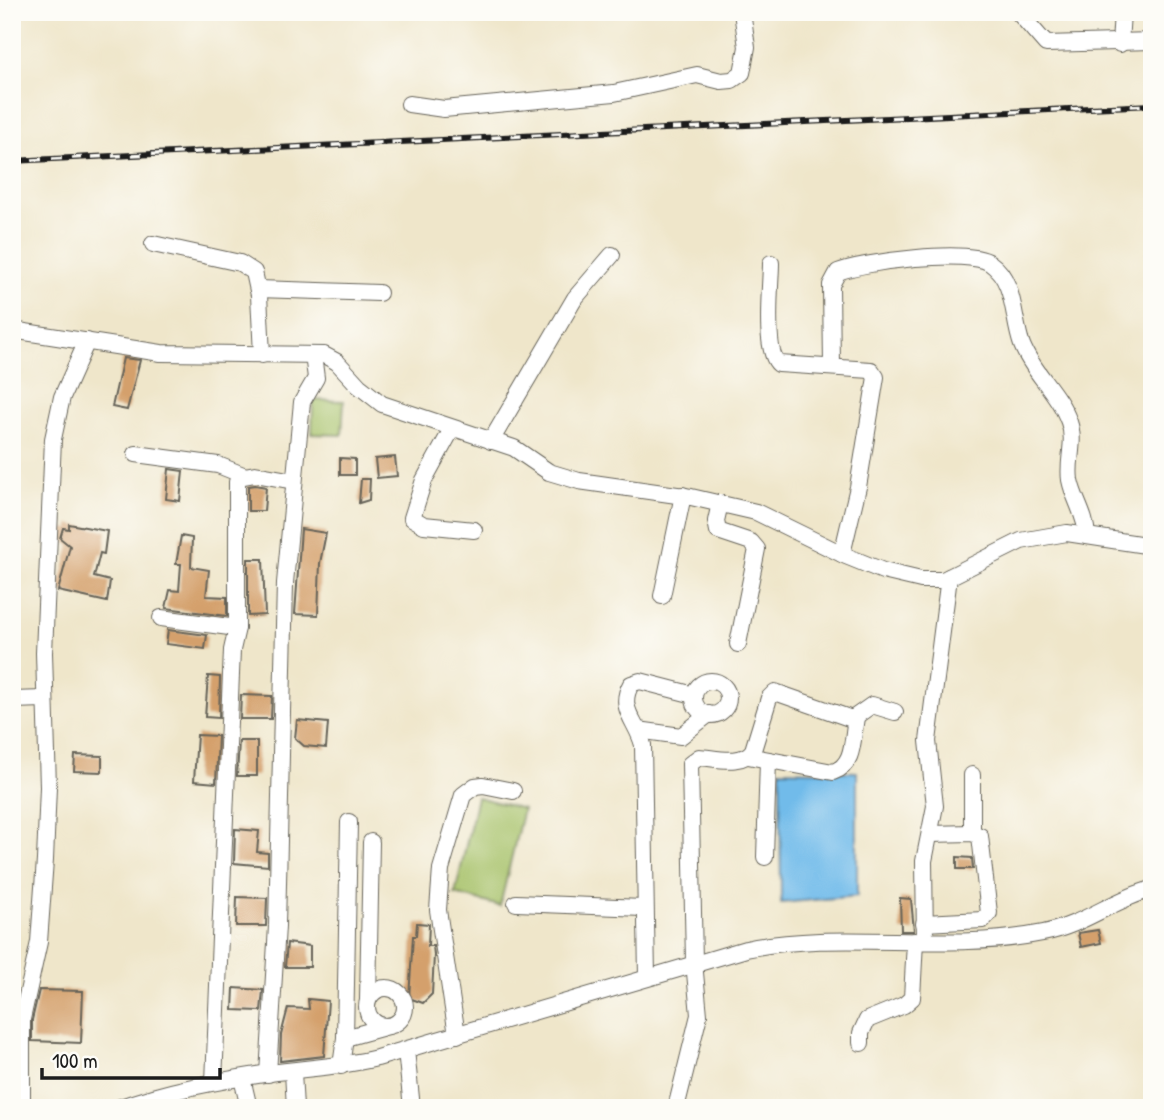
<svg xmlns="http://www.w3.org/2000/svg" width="1164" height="1120" viewBox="0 0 1164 1120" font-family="'Patrick Hand',sans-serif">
  <rect width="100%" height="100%" fill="#fdfcf7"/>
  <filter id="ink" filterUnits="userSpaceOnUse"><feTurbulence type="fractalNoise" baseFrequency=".0143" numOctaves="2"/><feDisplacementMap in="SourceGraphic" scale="14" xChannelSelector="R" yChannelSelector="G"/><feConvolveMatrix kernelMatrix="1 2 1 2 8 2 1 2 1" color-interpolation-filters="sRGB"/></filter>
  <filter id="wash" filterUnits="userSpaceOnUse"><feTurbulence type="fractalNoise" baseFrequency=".00686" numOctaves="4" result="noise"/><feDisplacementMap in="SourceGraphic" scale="28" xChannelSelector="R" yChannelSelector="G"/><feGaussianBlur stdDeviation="1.57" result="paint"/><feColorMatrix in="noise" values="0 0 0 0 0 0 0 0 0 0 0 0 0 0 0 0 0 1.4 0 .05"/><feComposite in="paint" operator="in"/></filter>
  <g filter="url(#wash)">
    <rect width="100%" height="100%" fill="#efe6ca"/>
    <g fill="#a6c168" stroke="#616e42" stroke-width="2">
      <polygon points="313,400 344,401 342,435 312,434"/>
      <polygon points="477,797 523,809 500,906 455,894"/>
    </g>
    <polygon fill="#71bbea" stroke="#466c83" stroke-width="2" points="780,770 857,772 857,896 781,903"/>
    <g id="blocks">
      <g fill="#d4a06c">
        <polygon points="123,358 140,360 127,410 112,407"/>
        <polygon points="395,457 397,476 377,478 375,459"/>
        <polygon points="340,458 355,459 355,475 340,475"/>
        <polygon points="169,469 183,471 180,501 166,499"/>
        <polygon points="361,479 370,479 369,500 359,503"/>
        <polygon points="255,485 266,487 264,511 248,511 248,486"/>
        <polygon points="69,524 107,531 104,554 100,553 94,577 110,581 107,602 58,591 70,546 60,538 63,528 69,529"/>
        <polygon points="301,529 326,533 320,563 318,615 295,614"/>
        <polygon points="181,536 192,538 191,567 209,570 206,596 227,597 227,616 166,608 170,590 179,591 181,564 176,564"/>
        <polygon points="248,559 263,559 265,615 248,616"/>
        <polygon points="168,630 207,635 205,649 166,644"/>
        <polygon points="208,676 220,677 219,718 205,717"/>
        <polygon points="241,695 272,696 271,719 240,719"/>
        <polygon points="297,720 328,723 326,748 304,746 295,738"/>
        <polygon points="197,735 218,736 216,783 194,781"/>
        <polygon points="239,741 257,741 257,776 237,776"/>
        <polygon points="75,755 102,756 102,772 74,771"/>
        <polygon points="235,829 259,831 257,852 268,853 268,866 234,863"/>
        <polygon points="957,857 972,858 973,869 957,869"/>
        <polygon points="237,897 267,898 266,926 236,926"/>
        <polygon points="900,898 911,899 914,931 901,931"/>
        <polygon points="417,923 429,924 428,946 433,946 434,955 432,994 423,1003 409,998 413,936 416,936"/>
        <polygon points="1098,930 1101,943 1081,947 1078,933"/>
        <polygon points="287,943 310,946 310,967 285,967"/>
        <polygon points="234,988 263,990 261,1011 233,1010"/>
        <polygon points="39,990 83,991 81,1043 32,1041 32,1020"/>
        <polygon points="308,999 328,1001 324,1056 280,1061 281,1035 288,1008 309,1009"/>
      </g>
    </g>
  </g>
  <g filter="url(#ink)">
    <use href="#blocks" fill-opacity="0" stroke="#666359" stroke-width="2"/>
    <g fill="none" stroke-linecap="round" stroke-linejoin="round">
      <defs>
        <g id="minor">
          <polyline points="1018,12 1046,44 1152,41"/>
          <polyline points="1120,44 1122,12"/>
          <polyline points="409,104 444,109 614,93 697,75 721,81 732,80 742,73 747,47 742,12"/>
          <polyline points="153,244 240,263 254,272 259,295 262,355"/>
          <path d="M771 263C771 284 763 352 779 364L871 370 876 377 858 487 842 554"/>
          <polyline points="258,289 379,293"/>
          <polyline points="12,330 161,353 324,355 337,362 359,386 382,404 514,448 549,472 579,481 691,497 756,512 846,556 883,571 921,580 943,580 1021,541 1067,533 1152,546"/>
          <path d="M832 367 831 285 838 272C862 262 969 248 990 263 1016 281 1012 318 1022 345 1033 373 1059 393 1069 422 1076 442 1067 460 1070 480 1074 500 1086 515 1087 536"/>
          <polyline points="452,429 424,480 412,518 424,525 474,530"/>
          <polyline points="491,441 575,298 612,255"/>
          <polyline points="136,454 218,465 243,475"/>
          <polyline points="720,503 716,521 718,531 751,542 757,549 738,644"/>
          <polyline points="662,596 683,495"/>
          <polyline points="161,618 237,628"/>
          <circle cx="711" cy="698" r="17"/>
          <polyline points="12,700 45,699"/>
          <polyline points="638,730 681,736 709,714"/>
          <path d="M748 756 833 772C855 765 852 738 856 718"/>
          <polyline points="972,775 972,833"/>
          <polyline points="765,857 768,760"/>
          <polyline points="516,903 643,908"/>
          <polyline points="924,923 983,920 989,913 980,836 972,833 930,834"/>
          <polyline points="925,941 924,861 935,806 928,741 949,577"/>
          <path d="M647 977 643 745C637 721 617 709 631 684L640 681 694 695"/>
          <circle cx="386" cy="1007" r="19"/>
          <polyline points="368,1000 371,842"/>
          <polyline points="457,1035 438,910 441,869 463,795 475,786 483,785 513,791"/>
          <polyline points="345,1038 349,822"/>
          <polyline points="861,1043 861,1033 867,1020 904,1005 912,998 915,941"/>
          <polyline points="406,1050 412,1108"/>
          <polyline points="341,1066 345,1038 388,1026"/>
          <polyline points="293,1072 295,1108"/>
          <polyline points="268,1074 277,926 285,583 302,402 316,378 313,355"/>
          <polyline points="242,1078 249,1108"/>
          <polyline points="214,1082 232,650 237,628 237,482 239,477 255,474 294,481"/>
          <polyline points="22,1098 22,1019 39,942 45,860 48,787 44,653 53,439 62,397 87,341"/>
          <path d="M118 1108C168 1090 218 1081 270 1073 307 1068 341 1067 377 1058L746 949C843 929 945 953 1043 933 1082 926 1114 899 1152 889"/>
          <path d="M676 1108 699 1015 694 962 690 764 699 757C716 758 742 766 753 750L769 698 775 692 852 719 872 705 895 712"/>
        </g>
      </defs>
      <use href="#minor" stroke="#666359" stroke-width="18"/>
      <use href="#minor" stroke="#fff" stroke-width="16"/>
      <defs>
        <polyline id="rail" points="12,161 1152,105"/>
      </defs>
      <use href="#rail" stroke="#1c1c1c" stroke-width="6"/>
      <use href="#rail" stroke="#fdfcf7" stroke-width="3.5" stroke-dasharray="10" stroke-linecap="butt"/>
    </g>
  </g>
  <rect width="1164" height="1120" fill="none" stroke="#fdfcf7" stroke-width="42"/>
  <path d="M42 1068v10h178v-10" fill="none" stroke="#1c1c1c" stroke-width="3.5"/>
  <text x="52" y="1068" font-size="21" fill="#1c1c1c" stroke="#fdfcf7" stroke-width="5" paint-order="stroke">100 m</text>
</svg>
